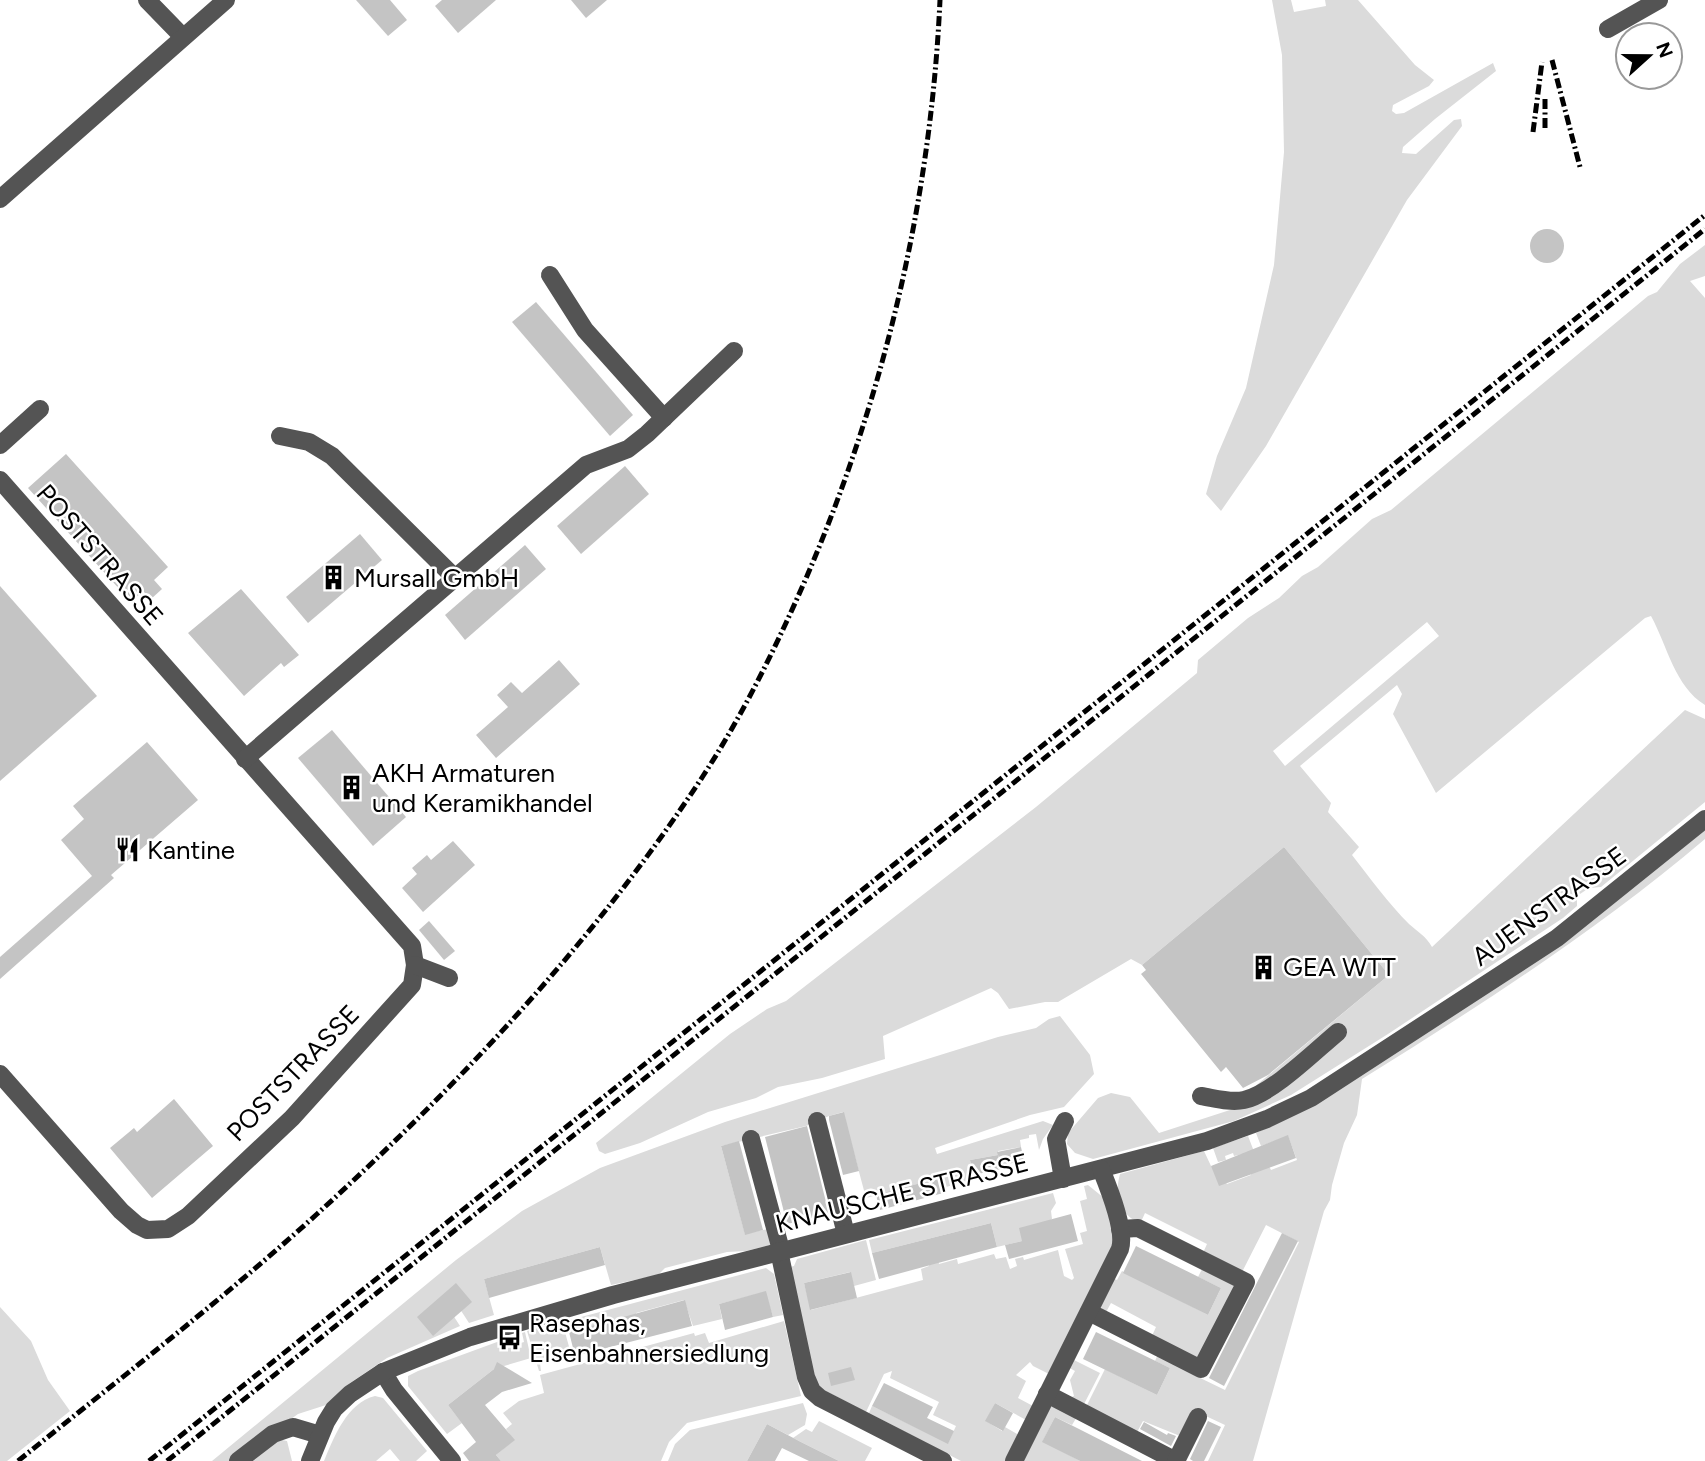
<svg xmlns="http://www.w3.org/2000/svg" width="1705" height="1461" viewBox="0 0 1705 1461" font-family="Figtree,sans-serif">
  <rect width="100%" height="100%" fill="#fff"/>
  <g fill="#dbdbdb" fill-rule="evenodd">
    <polygon points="1272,0 1291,0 1294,12 1326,6 1325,0 1358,0 1415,65 1434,80 1429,86 1393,105 1392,111 1396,114 1404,113 1493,63 1496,71 1435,119 1403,147 1402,153 1416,154 1454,120 1461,119 1462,126 1407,200 1266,446 1221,511 1206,494 1217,456 1246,388 1274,265 1284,152 1282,55"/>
    <path d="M1705 245V276L1690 281 1705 298V705C1675 687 1667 645 1651 616L1645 618 1436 793 1393 714 1402 694 1397 685 1300 766 1331 803 1328 812 1359 847 1352 855C1370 878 1388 903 1409 924 1418 932 1426 936 1432 947L1685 710 1705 719V802L1601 887 1589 888 1577 896V906L1563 918 1388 1034 1291 1095 1234 1121 1093 1159 1075 1153 1067 1144 1068 1133 1098 1098 1111 1093 1130 1097 1159 1133 1230 1110 1247 1093 1389 975 1284 847 1142 965 1131 959 1058 1002H1045L1009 1009 998 993 991 988 883 1036 885 1059 822 1078 778 1087 756 1098 708 1112 640 1143 605 1154 599 1151 596 1143 730 1034 767 1009 786 1001 1036 807 1197 673 1198 660 1248 618 1279 598 1302 576 1318 567 1372 519 1391 510 1648 296 1657 292 1680 264ZM1427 622 1439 636 1285 766 1273 751Z"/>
    <path d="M1705 830V839C1598 930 1481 1005 1362 1079L1357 1115 1344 1143 1332 1185 1330 1200 1324 1211 1253 1461H1208L1225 1425 1193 1410 1180 1436 1143 1421 1135 1436 1085 1409 1105 1369 1157 1395 1170 1368 1155 1361 1159 1352 1192 1374 1225 1390 1299 1242 1266 1225 1241 1274 1202 1255 1207 1244 1145 1213 1140 1224C1119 1213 1114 1196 1120 1174L1204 1151 1211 1166 1227 1184 1251 1175 1243 1154 1234 1156 1233 1153 1225 1156 1226 1160 1218 1162 1213 1148 1248 1136 1260 1167 1268 1164 1271 1170 1297 1160 1288 1136 1261 1146 1256 1133 1290 1117 1557 947Z"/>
    <polygon points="1060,1016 1090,1055 1094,1074 1064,1107 1030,1115 935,1148 937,1154 1043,1121 1053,1125 1043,1139 1039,1150 1036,1134 1029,1135 1029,1138 1020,1140 1021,1147 998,1151 998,1155 970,1160 973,1175 971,1180 946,1187 943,1177 866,1198 843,1112 829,1116 806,1126 721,1146 745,1234 768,1229 774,1244 746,1251 727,1252 665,1268 658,1275 611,1285 600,1247 484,1279 494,1315 469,1323 458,1306 451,1312 460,1326 387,1358 350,1383 326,1405 298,1414 232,1461 212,1461 456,1260 522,1211 600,1168 725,1122 998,1037 1036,1028 1049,1019"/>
    <polygon points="1088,1185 1104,1198 1117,1239 1049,1374 1033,1366 1030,1362 1016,1375 1026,1381 1018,1398 1033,1406 1026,1420 995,1403 986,1421 1002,1431 1005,1427 1019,1435 1007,1461 961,1461 869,1413 872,1406 948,1443 956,1426 933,1415 939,1402 890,1378 892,1371 884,1374 866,1412 816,1386 790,1267 794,1266 797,1259 866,1240 876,1280 854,1286 850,1272 804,1283 811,1310 923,1280 921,1269 929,1266 927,1257 937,1254 939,1264 957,1259 958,1264 994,1254 996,1259 1006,1257 1010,1269 1017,1266 1015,1259 1023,1257 1024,1260 1058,1250 1064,1276 1072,1280 1074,1278 1065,1249 1083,1244 1080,1233 1087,1231 1080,1201 1087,1199 1084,1186"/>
    <polygon points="1053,1193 1056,1203 1051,1211 1052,1219 1022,1241 997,1247 991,1223 872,1253 869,1240"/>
    <polygon points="1204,1265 1233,1283 1234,1288 1198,1362 1151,1338 1156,1327 1111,1303 1105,1314 1099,1304 1112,1278 1117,1280 1122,1271 1208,1315 1221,1288 1198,1277"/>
    <polygon points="766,1268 774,1274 783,1315 773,1317 765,1292 719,1304 722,1319 693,1326 684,1300 636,1313 637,1321 615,1320 569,1332 566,1321"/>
    <polygon points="0,1307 31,1341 48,1380 70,1411 7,1461 0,1461"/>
    <polygon points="562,1321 571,1354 540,1363 541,1371 539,1371 527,1331"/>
    <polygon points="784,1321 801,1396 687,1423 669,1442 661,1461 501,1461 496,1455 514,1440 506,1429 512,1424 503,1413 519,1401 544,1393 540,1375 694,1333 695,1336 705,1333 709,1343"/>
    <polygon points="525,1332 531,1358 494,1369 448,1405 462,1423 447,1434 408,1386 408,1376 418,1371 511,1337 514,1345 524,1342 522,1333"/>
    <polygon points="1072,1359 1100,1373 1082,1408 1066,1399 1074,1396 1070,1380 1075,1371 1068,1367"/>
    <path d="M375 1396 383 1398 427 1451 416 1461H400L390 1449 376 1461H324C334 1437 347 1403 375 1396Z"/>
    <polygon points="803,1403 807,1414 805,1425 788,1435 767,1424 747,1461 668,1461 675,1444 690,1430"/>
    <polygon points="1055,1405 1078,1415 1072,1425 1055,1417 1043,1441 1080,1461 1021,1461 1049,1408"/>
    <polygon points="819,1421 872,1448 865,1461 839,1461 793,1438 806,1429 812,1432"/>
    <polygon points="277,1439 287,1441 292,1461 248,1461"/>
  </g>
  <g fill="#c4c4c4">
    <polygon points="356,0 390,0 407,20 388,36"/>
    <polygon points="442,0 496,0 458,33 435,6"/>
    <polygon points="571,0 607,0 586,18"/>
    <circle cx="1547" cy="246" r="17"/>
    <polygon points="536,302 633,415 610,436 512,322"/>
    <polygon points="66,454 168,567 154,580 162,589 151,599 143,591 131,602 28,488"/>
    <polygon points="625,466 649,494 581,554 557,526"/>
    <polygon points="360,534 382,560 308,623 286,597"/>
    <polygon points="525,545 546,569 465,640 445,615"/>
    <polygon points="0,586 97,696 0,781"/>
    <polygon points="241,589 299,655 284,667 281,663 244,696 188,633"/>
    <polygon points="559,660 580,684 496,758 476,735 508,707 497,695 511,682 522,693"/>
    <polygon points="332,730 406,817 373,846 298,758"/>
    <polygon points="147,742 198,800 111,875 114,878 0,979 0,957 92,876 61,840 84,819 73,806"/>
    <polygon points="453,841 475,865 423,912 402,888 417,874 412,868 427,855 431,860"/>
    <polygon points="1284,847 1389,975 1268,1075 1243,1088 1226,1067 1221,1072 1141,974 1146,970 1142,965"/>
    <polygon points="429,921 455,951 444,960 419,930"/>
    <polygon points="174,1099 213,1146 152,1198 110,1148 134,1128 137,1132"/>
    <polygon points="844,1112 859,1171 843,1175 829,1120 829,1116"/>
    <polygon points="807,1126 829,1214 787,1224 765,1137"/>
    <polygon points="1288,1135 1296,1158 1219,1186 1211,1166"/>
    <polygon points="739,1141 763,1230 745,1235 721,1146"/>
    <polygon points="1021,1147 1024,1161 1001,1165 997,1152"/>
    <polygon points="998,1155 1001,1169 973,1175 970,1160"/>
    <polygon points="943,1177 947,1192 880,1210 876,1195"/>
    <polygon points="1071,1214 1078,1241 1009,1259 1005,1245 1022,1241 1019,1228"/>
    <polygon points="991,1223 997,1247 879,1279 872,1253"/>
    <polygon points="1282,1233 1298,1241 1224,1386 1209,1378"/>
    <polygon points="1136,1246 1221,1288 1208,1315 1123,1273"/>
    <polygon points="600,1247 605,1265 489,1298 484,1279"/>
    <polygon points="851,1272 857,1298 810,1310 804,1283"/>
    <polygon points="456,1283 472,1302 433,1336 417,1317"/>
    <polygon points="766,1291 773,1317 725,1330 719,1304"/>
    <polygon points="685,1300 692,1326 575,1356 569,1332"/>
    <polygon points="1096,1332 1170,1368 1157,1395 1083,1359"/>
    <polygon points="497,1362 532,1383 502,1392 485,1405 515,1440 496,1455 501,1461 469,1461 463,1453 476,1442 448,1405 494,1369"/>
    <polygon points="851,1367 855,1380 831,1386 828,1373"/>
    <polygon points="884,1383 933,1407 927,1418 954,1431 948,1444 872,1406"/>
    <polygon points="995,1403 1013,1413 1003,1431 985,1421"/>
    <polygon points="1055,1417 1077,1428 1142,1461 1080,1461 1042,1442"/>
    <polygon points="1208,1421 1221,1427 1204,1461 1193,1461 1190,1459"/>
    <polygon points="1144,1422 1167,1435 1168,1433 1176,1436 1171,1446 1140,1429"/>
    <polygon points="767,1424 799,1441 839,1461 809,1461 782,1448 775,1461 747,1461"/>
  </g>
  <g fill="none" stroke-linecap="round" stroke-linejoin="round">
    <g stroke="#545454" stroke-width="18">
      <polyline points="147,0 183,37"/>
      <polyline points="1608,29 1659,0"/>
      <polyline points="0,199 226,0"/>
      <polyline points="550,275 585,330 664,418"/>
      <polyline points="280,436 309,442 332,456 455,578"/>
      <polyline points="0,445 40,409"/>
      <polyline points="0,480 412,946 415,965 412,985 292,1118 188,1216 168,1229 147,1230 137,1225 121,1211 0,1074"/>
      <polyline points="245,759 586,465 628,449 647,434 734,351"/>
      <polyline points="415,965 449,978"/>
      <path d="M1201 1096C1214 1098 1230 1103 1244 1100 1272 1094 1315 1051 1338 1032"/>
      <polyline points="817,1121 846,1234"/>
      <polyline points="751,1139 781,1250"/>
      <polyline points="1063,1179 1056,1139 1065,1121"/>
      <polyline points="779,1251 806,1377 812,1391 820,1398 943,1461"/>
      <polyline points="1089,1312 1201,1369 1246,1282 1138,1228 1120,1229"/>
      <polyline points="383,1372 394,1390 452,1461"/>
      <polyline points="1047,1394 1176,1461"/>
      <polyline points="238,1461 273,1434 293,1427 320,1435"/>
      <polyline points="310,1461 326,1422 334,1409 350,1394 383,1372 470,1337 613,1295 1207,1141 1267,1119 1311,1098 1557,938 1705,819"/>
      <path d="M1014 1461 1120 1249C1126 1230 1109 1189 1101 1169"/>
      <polyline points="1176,1461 1198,1417"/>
    </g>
    <g stroke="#000" stroke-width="5" stroke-dasharray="10 3.5 2 3.5" stroke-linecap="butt">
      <polyline points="1552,60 1580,167"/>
      <polyline points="1545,99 1545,131"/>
      <polyline points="1533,132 1542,62"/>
      <path d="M18 1461C118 1380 221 1301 317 1214 460 1084 597 938 703 776 744 713 777 645 807 576 885 394 931 198 940 0"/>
      <polyline points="149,1461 1705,215"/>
      <polyline points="167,1461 1705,229"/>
    </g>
  </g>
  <defs>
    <symbol id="building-bare" viewBox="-9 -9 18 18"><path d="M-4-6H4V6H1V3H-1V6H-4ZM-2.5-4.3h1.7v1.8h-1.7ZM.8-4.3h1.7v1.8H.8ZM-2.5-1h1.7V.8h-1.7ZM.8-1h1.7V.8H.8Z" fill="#000" stroke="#fff" stroke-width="2.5" paint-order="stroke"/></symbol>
    <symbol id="restaurant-bare" viewBox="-9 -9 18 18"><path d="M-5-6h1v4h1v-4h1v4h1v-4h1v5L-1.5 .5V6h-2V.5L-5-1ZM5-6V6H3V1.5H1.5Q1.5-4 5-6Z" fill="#000" stroke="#fff" stroke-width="2.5" paint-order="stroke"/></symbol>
    <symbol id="bus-bare" viewBox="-9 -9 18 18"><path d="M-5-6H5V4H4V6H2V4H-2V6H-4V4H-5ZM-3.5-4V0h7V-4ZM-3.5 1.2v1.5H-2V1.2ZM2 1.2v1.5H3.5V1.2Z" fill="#000" stroke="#fff" stroke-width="2.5" paint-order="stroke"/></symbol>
  </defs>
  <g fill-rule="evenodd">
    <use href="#building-bare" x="316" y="560" width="35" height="35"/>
    <use href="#building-bare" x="334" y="770" width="35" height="35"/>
    <use href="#restaurant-bare" x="110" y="832" width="35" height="35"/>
    <use href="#building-bare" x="1246" y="950" width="35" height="35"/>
    <use href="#bus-bare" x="492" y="1320" width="35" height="35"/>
  </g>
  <g text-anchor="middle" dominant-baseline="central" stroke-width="5" stroke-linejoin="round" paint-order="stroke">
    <g font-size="26" fill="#000" stroke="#fff">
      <text transform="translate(100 555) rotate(49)">POSTSTRASSE</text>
      <text transform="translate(1549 906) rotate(-36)">AUENSTRASSE</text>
      <text transform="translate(293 1073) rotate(-46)">POSTSTRASSE</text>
      <text transform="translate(902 1193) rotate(-14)">KNAUSCHE STRASSE</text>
    </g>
    <g font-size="26" fill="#000" stroke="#fff" text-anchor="start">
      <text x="354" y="578">Mursall GmbH</text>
      <text x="372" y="773">AKH Armaturen<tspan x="372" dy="30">und Keramikhandel</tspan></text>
      <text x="147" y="850">Kantine</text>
      <text x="1283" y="967">GEA WTT</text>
      <text x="529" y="1323">Rasephas,<tspan x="529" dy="30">Eisenbahnersiedlung</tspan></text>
    </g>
  </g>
  <g transform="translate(1649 56) rotate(69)"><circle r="33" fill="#ffffff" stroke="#999999" stroke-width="2"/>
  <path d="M0-5L12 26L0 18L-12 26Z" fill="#000000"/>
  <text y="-10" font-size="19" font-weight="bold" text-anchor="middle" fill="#000000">N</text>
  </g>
</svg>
